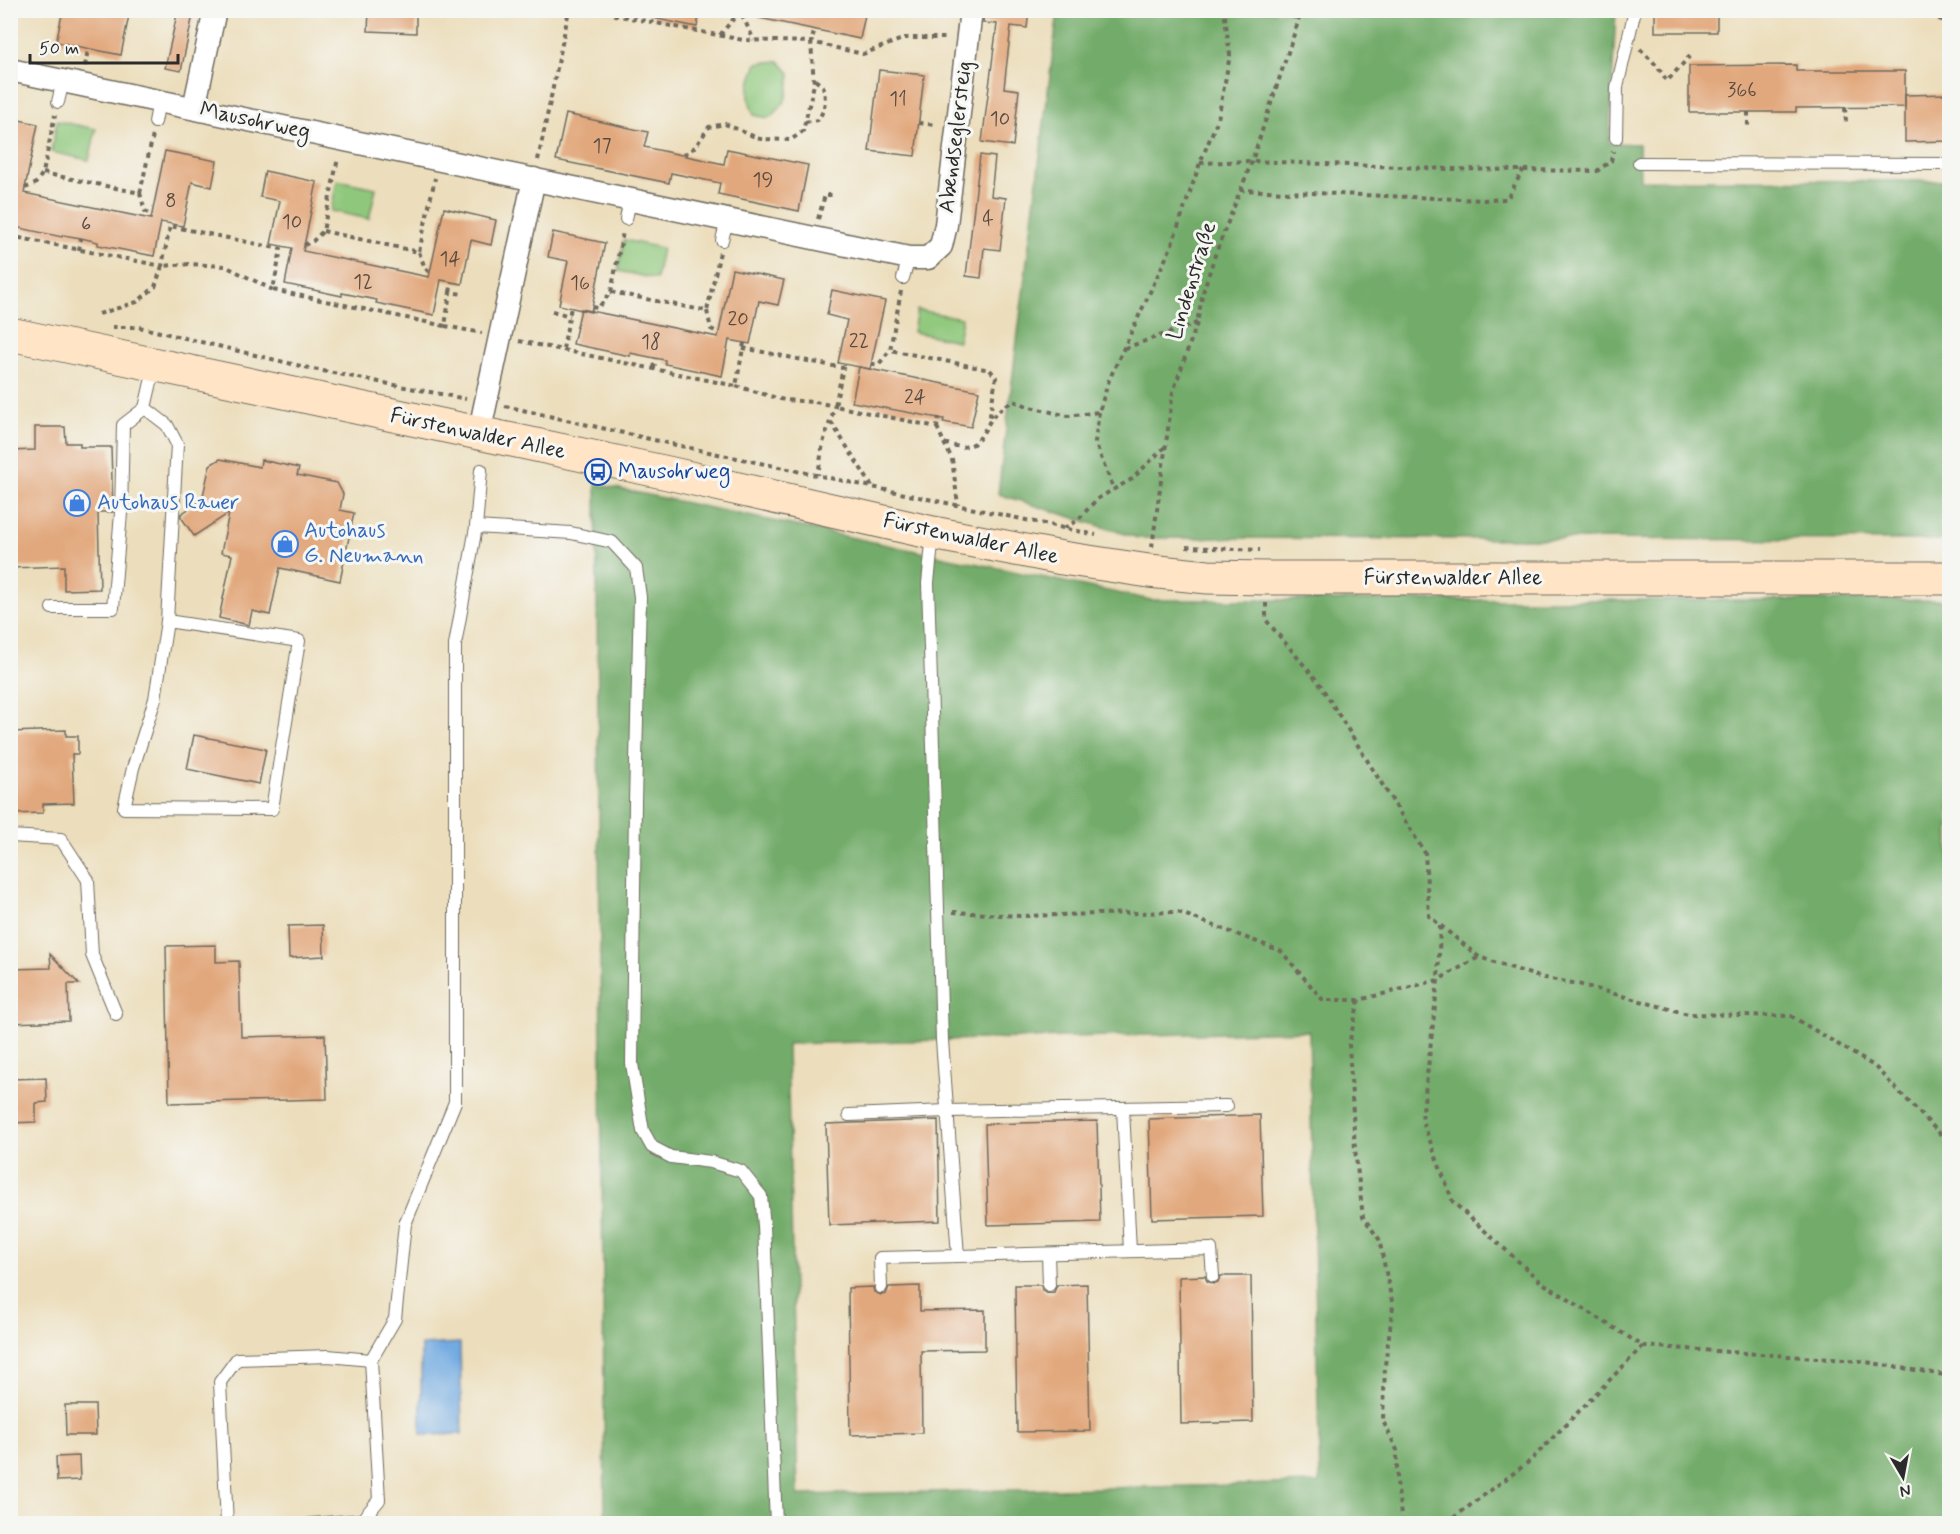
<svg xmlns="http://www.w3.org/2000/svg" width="1960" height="1534" viewBox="0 0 1960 1534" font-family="Mynerve,sans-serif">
  <rect width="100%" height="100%" fill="#f6f6f2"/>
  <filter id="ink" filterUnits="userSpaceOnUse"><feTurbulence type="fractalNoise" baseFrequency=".0167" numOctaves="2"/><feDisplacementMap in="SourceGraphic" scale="12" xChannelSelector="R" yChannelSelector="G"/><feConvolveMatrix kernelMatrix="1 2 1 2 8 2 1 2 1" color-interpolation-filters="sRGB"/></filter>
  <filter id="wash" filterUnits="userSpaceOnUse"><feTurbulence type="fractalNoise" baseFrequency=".008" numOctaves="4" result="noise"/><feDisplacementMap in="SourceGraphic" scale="24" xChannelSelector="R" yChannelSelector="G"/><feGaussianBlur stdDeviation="1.35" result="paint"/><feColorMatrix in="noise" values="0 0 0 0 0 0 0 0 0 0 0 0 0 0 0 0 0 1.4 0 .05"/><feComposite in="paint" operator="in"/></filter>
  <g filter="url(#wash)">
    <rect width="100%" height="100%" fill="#ecdebc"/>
    <g fill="#8fc87b" stroke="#5d7a53" stroke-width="1.5">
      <path d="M779 61 790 73C789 94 786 107 768 118L754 115C745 94 749 84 757 63Z"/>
      <polygon points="57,121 96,129 89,160 51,152"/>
      <polygon points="337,180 376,188 369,219 331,211"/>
      <polygon points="624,240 662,248 656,279 618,271"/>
      <polygon points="917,310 962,318 958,341 913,332"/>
    </g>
    <g fill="#73ac6b" stroke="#4f6c4b" stroke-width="1.5" fill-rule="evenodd">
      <polygon points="1058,11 1616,11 1609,143 1639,144 1640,180 1949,181 1949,540 1138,538 998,494"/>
      <path d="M596 484 1151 600H1949V1523H605ZM1309 1031 1320 1483 798 1495 787 1044Z"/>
    </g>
    <polygon fill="#72aae1" stroke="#4e6a86" stroke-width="1.5" points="460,1343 462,1434 421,1435 421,1345"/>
    <g id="blocks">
      <g fill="#e2a87d">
        <polygon points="63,10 130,10 121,55 56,42"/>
        <polygon points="178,10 194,10 181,71 165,68"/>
        <polygon points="369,10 416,10 416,33 368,31"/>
        <polygon points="653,10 700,10 697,27 652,18"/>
        <polygon points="759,10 866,10 860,39 759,18"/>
        <polygon points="984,10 1029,10 1027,28 1011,26 1004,88 1019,90 1013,146 982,142 997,24 983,23"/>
        <rect x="1655" y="10" width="62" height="22"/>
        <polygon points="1796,65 1796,71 1905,71 1905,107 1796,108 1796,112 1689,112 1689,66"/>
        <polygon points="879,70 924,75 915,156 869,151"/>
        <polygon points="1950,94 1950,141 1905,142 1905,95"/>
        <polygon points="566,114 648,132 644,147 724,164 727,149 808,165 799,211 718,194 720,183 671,173 669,183 556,160"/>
        <polygon points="10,118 38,124 24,193 151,219 165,151 217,161 212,187 192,182 183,226 161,222 154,256 98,245 98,242 81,238 63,235 62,237 10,226"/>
        <polygon points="980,155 995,157 991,196 1006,198 1000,250 984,248 981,278 966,276"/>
        <polygon points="265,171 317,182 303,251 429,277 444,208 496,220 491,245 471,240 462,284 441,280 434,315 376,303 377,300 342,293 342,296 285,284 292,248 271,244 280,201 260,197"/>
        <polygon points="553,232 605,243 591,312 559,305 568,261 548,257"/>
        <polygon points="732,269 784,280 778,305 759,301 750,344 729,340 722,376 665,364 665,360 630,353 630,356 573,344 581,309 718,337"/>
        <polygon points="832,290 885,301 870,369 838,363 847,320 827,315"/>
        <polygon points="859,367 979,391 971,427 943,422 944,419 852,402"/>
        <polygon points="35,427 65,427 66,443 80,443 80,447 111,447 113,512 98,512 100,589 64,590 64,566 10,568 10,451 35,450"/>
        <polygon points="220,459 260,467 261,460 299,468 297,475 337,483 343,494 340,510 354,513 340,581 280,568 270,615 252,611 249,625 219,618 232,555 221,553 229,513 194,536 181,517 181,514 202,500 210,465"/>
        <polygon points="66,730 66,736 78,736 78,754 72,754 74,803 43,804 43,813 10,814 10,732"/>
        <polygon points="194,735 266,749 259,784 187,769"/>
        <polygon points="323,925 324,956 289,958 288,926"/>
        <polygon points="216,945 216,962 239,961 241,1037 325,1035 327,1099 169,1103 166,946"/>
        <polygon points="50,954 79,984 68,984 69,1021 10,1023 10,969 51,968"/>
        <polygon points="46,1078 47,1102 36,1103 36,1122 10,1123 10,1079"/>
        <polygon points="1260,1115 1263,1216 1152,1219 1149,1119"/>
        <polygon points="938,1120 940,1221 829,1225 826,1124"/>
        <polygon points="1097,1121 1100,1222 988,1225 985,1124"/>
        <polygon points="1205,1276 1207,1281 1213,1284 1218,1282 1221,1276 1251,1276 1253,1422 1181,1424 1179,1277"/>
        <polygon points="1087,1284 1090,1431 1017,1432 1015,1285 1041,1285 1042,1290 1049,1293 1054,1292 1057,1285"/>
        <polygon points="920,1286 920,1311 985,1310 985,1350 921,1351 922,1433 850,1435 848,1288 873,1287 874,1292 881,1295 886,1294 889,1287"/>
        <polygon points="65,1405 95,1405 96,1435 66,1435"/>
        <polygon points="79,1456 80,1480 57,1481 56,1457"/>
      </g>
    </g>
  </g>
  <g filter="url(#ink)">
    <use href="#blocks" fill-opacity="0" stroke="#6f6a5e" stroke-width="1.5"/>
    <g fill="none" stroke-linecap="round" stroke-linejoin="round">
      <defs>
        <g id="lane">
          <polyline points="58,102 63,81"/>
          <polyline points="155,122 159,101"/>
          <polyline points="1616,138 1617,87 1635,10"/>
          <polyline points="1639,163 1950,164"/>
          <polyline points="626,219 630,200"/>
          <polyline points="722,240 727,220"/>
          <polyline points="903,278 909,258"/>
          <polyline points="155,365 145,408 167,425 177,444 167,621 299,641 272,809 124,808 133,768 155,699 167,621"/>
          <polyline points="476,527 571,533 612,542 636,568 640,597 635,802 632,1064 643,1131 652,1147 671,1157 711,1162 741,1171 761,1196 764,1226 776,1524"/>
          <polyline points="52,608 113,608 121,513 123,425 145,408"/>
          <polyline points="10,836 61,839 88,880 92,955 116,1014"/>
          <polyline points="1123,1108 1130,1251"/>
          <polyline points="849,1115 947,1111 1227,1106"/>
          <polyline points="1048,1254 1049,1285"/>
          <polyline points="958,1256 1211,1249 1213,1276"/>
          <polyline points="881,1287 880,1258 958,1256 942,1040 928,583 933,534"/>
          <polyline points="227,1524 220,1382 237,1359 328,1356 371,1360"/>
          <polyline points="311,1524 362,1520 379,1500 371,1360 395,1319 405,1224 455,1102 455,645 476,527 481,470"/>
        </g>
        <g id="street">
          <polyline points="10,70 909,258 928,258 941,246 946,225 971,10"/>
          <polyline points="194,108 215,10"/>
          <polyline points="479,434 534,179"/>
        </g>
        <polyline id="secondary" points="10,334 668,473 933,533 1062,558 1149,571 1208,577 1267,578 1950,578"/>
      </defs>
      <use href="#lane" stroke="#6f6a5e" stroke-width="14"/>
      <use href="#street" stroke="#6f6a5e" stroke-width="25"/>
      <use href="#secondary" stroke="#6f6a5e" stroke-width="35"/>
      <g stroke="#6f6a5e" stroke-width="4" stroke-dasharray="4.5 4.5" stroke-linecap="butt">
        <polyline points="606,10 615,15 743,40 811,42 863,54 905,38 947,38"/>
        <polyline points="1275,10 1299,19"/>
        <polyline points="1913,10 1950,23"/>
        <polyline points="720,35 740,11 754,40"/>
        <polyline points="1640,49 1657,66 1667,81 1690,56"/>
        <polyline points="85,66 88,49"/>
        <polyline points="1845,108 1846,122"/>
        <polyline points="1748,112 1748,127"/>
        <path d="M805 122 818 120C826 108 826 99 823 86L815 80"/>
        <polyline points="919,123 936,125"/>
        <polyline points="684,155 695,147 709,127 725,124 760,139 791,140 803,131 814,84 811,42 815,29"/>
        <polyline points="538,160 569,10"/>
        <polyline points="1200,163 1252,161 1449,169 1597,171 1611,161 1613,151"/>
        <polyline points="43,173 140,193 153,135"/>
        <polyline points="25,188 35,184 43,173 55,115"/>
        <polyline points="1240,190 1484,200 1507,199 1523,170"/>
        <polyline points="140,193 145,211 152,215"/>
        <polyline points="818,219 825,195 832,195"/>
        <polyline points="323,231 419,252 435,178"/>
        <polyline points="10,236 162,266 170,226 281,249 273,290 445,326 450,292 463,294"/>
        <polyline points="304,245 313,241 323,231 338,158"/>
        <polyline points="79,250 81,238"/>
        <polyline points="419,252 425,268 430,273"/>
        <polyline points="901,291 890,350 990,370 996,377 989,422"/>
        <polyline points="450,292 452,282"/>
        <polyline points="611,292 707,311 720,252"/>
        <polyline points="592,307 598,308 611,292 623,232"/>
        <polyline points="552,311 570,316"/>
        <polyline points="707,311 711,329 719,333"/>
        <polyline points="99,314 137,302 155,287 162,266 190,264 225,266 273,290"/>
        <polyline points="445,326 482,333"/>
        <polyline points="112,327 139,327 313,369 466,399"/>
        <polyline points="519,341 736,386 744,343"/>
        <polyline points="743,348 843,368 835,406 937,427 939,417"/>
        <polyline points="1125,348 1197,323"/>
        <polyline points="563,349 571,307"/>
        <polyline points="871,364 879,364 890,350"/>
        <polyline points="654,368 656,358"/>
        <polyline points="736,386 784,400 815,402 835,406 823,443 818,475"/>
        <polyline points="505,406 676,445 1096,535"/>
        <polyline points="1099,412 1095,442 1114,490"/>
        <polyline points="831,422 872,486"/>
        <path d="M937 427 944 443C986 457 977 428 1002 408 1005 405 1011 403 1014 401L1030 407 1068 416 1099 412 1109 380 1171 247 1200 163 1218 119 1230 55 1224 10"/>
        <polyline points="944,443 952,459 958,505"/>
        <polyline points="1064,528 1077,521 1097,499 1132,479 1167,445"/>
        <polyline points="1152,547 1173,392 1197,323 1203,292 1215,255 1252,161 1299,19 1303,10"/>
        <polyline points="1186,547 1260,550"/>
        <polyline points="1266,603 1266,620 1319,683 1425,853 1429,916 1479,957 1539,977 1578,984 1688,1014 1791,1016 1874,1066 1950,1144"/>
        <polyline points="953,912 1020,916 1178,912 1281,951 1323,1000 1359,1000 1438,980 1479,957"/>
        <polyline points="1440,926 1438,980 1422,1120 1453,1202 1541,1282 1643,1346 1530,1461 1445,1524"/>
        <polyline points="1359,1000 1349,1044 1355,1149 1363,1217 1379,1239 1393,1306 1385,1365 1383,1421 1397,1450 1397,1482 1402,1524"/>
        <polyline points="1643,1346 1860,1361 1950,1376"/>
      </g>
      <use href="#lane" stroke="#fff" stroke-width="12"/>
      <use href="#street" stroke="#fff" stroke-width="22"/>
      <use href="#secondary" stroke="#ffe4c6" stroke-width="33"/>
    </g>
  </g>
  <defs>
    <symbol id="bus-ring" viewBox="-11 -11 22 22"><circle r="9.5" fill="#f6f6f2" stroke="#1a4fb4" stroke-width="1.5"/><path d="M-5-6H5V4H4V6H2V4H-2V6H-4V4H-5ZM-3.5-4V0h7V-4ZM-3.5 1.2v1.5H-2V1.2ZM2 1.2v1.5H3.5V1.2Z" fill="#1a4fb4"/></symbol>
    <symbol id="shop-ring" viewBox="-11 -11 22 22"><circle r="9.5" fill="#f6f6f2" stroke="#3f7fe0" stroke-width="1.5"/><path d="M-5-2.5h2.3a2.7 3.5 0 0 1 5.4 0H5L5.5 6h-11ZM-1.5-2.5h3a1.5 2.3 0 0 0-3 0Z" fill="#3f7fe0"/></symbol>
  </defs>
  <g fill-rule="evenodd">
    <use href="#bus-ring" x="583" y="457" width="30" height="30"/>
    <use href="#shop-ring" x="62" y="488" width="30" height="30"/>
    <use href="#shop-ring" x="270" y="529" width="30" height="30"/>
  </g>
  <g text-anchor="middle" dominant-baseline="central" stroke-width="6" stroke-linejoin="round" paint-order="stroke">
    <g font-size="20" fill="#594a40">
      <text x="1742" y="90">366</text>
      <text x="898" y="99">11</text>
      <text x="1000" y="119">10</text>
      <text x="602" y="146">17</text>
      <text x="763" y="180">19</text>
      <text x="171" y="201">8</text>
      <text x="988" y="219">4</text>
      <text x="292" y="222">10</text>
      <text x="86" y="224">6</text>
      <text x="450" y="259">14</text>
      <text x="363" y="282">12</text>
      <text x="580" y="283">16</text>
      <text x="738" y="319">20</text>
      <text x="859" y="341">22</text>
      <text x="651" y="342">18</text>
      <text x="915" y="397">24</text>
    </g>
    <g font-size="22" fill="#2b2b2b" stroke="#f6f6f2">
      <text transform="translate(255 121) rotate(12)">Mausohrweg</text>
      <text transform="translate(956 137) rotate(-83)">Abendseglersteig</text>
      <text transform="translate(1192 281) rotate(-73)">Lindenstraße</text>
      <text transform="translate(478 434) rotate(12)">Fürstenwalder Allee</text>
      <text transform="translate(971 539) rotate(12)">Fürstenwalder Allee</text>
      <text x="1453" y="578">Fürstenwalder Allee</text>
    </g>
    <g font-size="22" fill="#164399" stroke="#f6f6f2" text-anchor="start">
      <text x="618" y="472">Mausohrweg</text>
    </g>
    <g font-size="22" fill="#366cbe" stroke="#f6f6f2" text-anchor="start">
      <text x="97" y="503">Autohaus Rauer</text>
      <text x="304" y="531">Autohaus<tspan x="304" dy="25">G. Neumann</tspan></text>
    </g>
  </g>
  <rect width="1960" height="1534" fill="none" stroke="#f6f6f2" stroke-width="36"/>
  <g transform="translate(1903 1477) rotate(170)" stroke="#f6f6f2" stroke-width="4.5" paint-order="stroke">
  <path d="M0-4.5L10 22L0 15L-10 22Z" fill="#2b2b2b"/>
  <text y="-9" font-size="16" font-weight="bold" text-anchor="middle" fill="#2b2b2b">N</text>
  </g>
  <path d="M30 54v9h148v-9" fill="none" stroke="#2b2b2b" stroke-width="3"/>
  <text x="39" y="54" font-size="18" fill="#2b2b2b" stroke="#f6f6f2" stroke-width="4.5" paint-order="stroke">50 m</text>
</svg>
